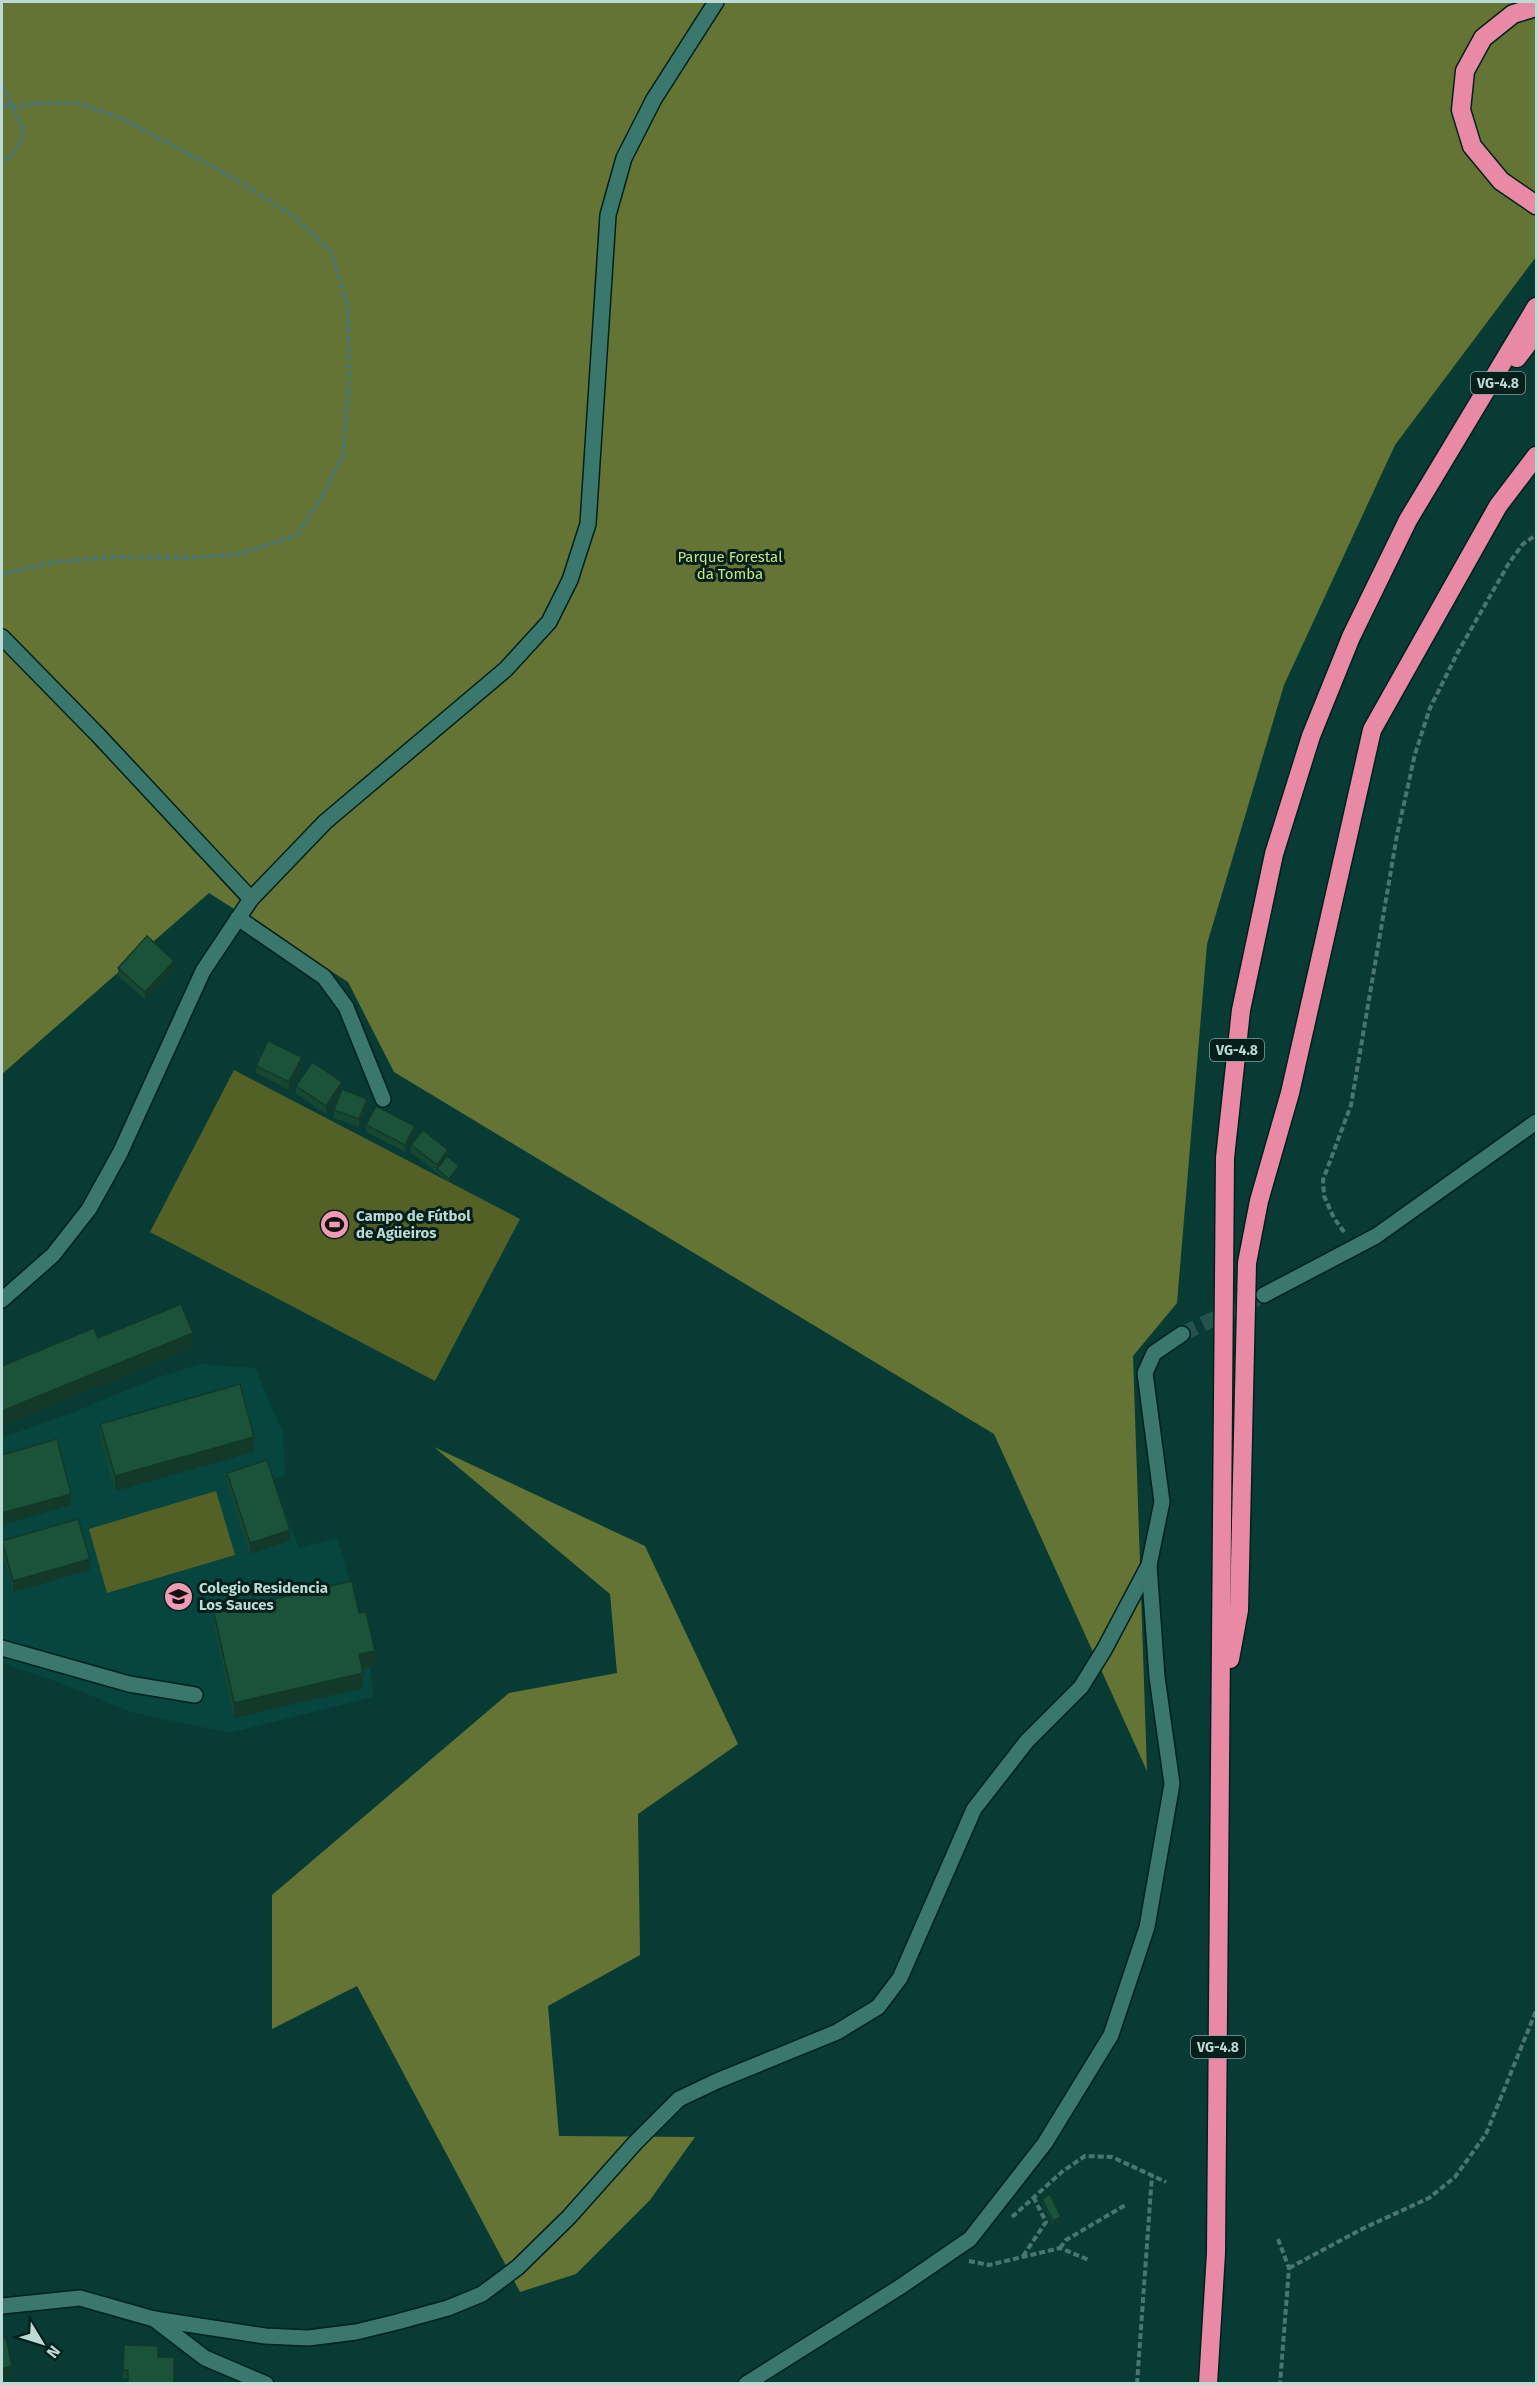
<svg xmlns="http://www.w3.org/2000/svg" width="1538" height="2385" viewBox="0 0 1538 2385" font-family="'Fira Sans',sans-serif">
  <rect width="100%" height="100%" fill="#083b34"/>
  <polygon fill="#06463e" points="201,1364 255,1368 283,1433 285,1475 273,1479 299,1548 337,1538 369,1646 373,1697 229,1733 131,1712 60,1683 2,1663 2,1438 69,1414 156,1378"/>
  <g fill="#536127">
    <polygon points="234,1070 520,1219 435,1381 150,1232"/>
    <polygon points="216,1491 235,1555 107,1593 89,1529"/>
  </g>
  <g fill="#647435">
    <polygon points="2,2 1536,2 1536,257 1395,445 1284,685 1207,944 1177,1303 1133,1356 1147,1771 994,1434 394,1072 348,982 209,893 2,1074"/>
    <polygon points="434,1447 645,1546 738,1744 638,1814 640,1955 548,2006 559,2136 695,2137 650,2200 576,2274 520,2292 357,1986 272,2029 272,1895 509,1693 617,1673 610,1594"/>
  </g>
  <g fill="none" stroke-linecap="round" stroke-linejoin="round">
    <polyline stroke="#23534c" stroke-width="15" stroke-dasharray="15 8" stroke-linecap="butt" points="1182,1334 1264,1295"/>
    <defs>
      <g id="street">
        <polyline points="2,637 98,735 251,899"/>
        <polyline points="238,918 324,977 346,1007 383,1099"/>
        <polyline points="1264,1295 1376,1236 1536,1122"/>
        <polyline points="2,1648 129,1684 195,1695"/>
        <polyline points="2,2306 80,2298 154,2319 205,2358 266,2384"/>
        <polyline points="154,2319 265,2336 308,2338 356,2332 397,2322 448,2308 482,2294 518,2267 569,2217 635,2143 679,2099 717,2081 837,2032 878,2007 900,1978 974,1809 1027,1741 1081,1687 1104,1650 1149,1565 1162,1502 1145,1373 1154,1353 1182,1334"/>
        <polyline points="746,2384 900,2287 970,2239 1045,2143 1111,2035 1147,1927 1172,1784 1157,1677 1149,1565"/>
      </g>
      <polyline id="secondary" points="2,1300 53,1255 89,1209 120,1153 203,971 251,899 325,822 506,669 549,622 570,580 588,524 608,215 624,158 654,99 716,2"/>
      <g id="highway">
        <polyline points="1536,7 1513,14 1483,38 1465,71 1461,110 1472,146 1501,181 1536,205"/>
        <polyline points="1517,358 1536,333"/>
        <polyline points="1230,1659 1239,1610 1247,1263 1259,1201 1290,1093 1372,730 1498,506 1536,456"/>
        <polyline points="1208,2384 1216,2253 1225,1158 1241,1010 1274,854 1311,736 1351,637 1408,520 1536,307"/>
      </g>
    </defs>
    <use href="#street" stroke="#00201b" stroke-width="18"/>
    <use href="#secondary" stroke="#00201b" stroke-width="18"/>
    <use href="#highway" stroke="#00201b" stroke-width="21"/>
    <g stroke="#4a766f" stroke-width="4" stroke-dasharray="6 3" stroke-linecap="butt">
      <path d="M2 84 24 130C20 145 15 155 2 162"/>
      <polyline points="2,105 11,107 40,103 79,103 127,121 232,177 292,215 331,251 348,308 349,380 343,456 321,498 297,535 236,555 185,558 114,557 54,562 2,574"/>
      <polyline points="1344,1232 1334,1218 1324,1196 1323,1180 1351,1105 1397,835 1415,754 1430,708 1458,652 1509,563 1523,544 1536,535"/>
      <polyline points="1012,2217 1063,2171 1085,2156 1112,2157 1166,2182"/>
      <polyline points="1278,2239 1289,2268 1280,2384"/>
      <polyline points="1060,2248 1066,2240 1127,2204"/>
      <polyline points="1023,2256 1046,2222 1034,2198"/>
      <polyline points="969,2261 989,2265 1060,2248 1089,2260"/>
      <polyline points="1289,2268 1364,2228 1429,2198 1455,2177 1486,2134 1536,2011"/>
      <polyline points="1137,2384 1152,2175"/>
    </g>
    <use href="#street" stroke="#3a776d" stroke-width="15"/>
    <use href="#secondary" stroke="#3a776d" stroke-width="15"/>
    <use href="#highway" stroke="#e88aa6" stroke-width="18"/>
  </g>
  <g fill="#164732">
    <polygon points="118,968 174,968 145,999 118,976"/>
    <polygon points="302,1065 289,1090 256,1073 256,1066"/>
    <polygon points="342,1082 326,1114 296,1094 296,1086"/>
    <polygon points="367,1106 359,1127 334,1118 334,1110"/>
    <polygon points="366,1125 415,1133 405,1152 366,1132"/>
    <polygon points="411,1145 448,1157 459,1170 449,1182 411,1153"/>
    <polygon points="100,1424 254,1452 115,1491 100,1439"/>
    <polygon points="227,1473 290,1541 250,1554 227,1484"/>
    <polygon points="2,1541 90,1570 13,1592 2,1552"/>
    <polygon points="214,1613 359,1613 375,1666 363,1669 363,1688 234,1718 214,1628"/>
    <polygon points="1042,2199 1061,2221 1053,2225 1042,2203"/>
    <polygon points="124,2345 158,2346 128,2378 123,2378"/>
  </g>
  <g fill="#123929">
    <polygon points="174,961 174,968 145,999 145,992"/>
    <polygon points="302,1057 302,1065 289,1090 289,1082"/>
    <polygon points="342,1082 342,1090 326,1114 326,1106"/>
    <polygon points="367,1099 367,1106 359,1127 359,1119"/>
    <polygon points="415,1126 415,1133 405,1152 405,1145"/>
    <polygon points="448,1150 448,1157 437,1169 437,1165"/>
    <polygon points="459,1166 459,1170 449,1182 449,1179"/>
    <polygon points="193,1333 193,1348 2,1426 2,1411"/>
    <polygon points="254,1437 254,1452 115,1491 115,1476"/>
    <polygon points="71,1494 71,1505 2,1525 2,1513"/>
    <polygon points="290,1530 290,1541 250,1554 250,1543"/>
    <polygon points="90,1559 90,1570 13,1592 13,1581"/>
    <polygon points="375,1651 375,1666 359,1669 359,1654"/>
    <polygon points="363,1673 363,1688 234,1718 234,1703"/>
    <polygon points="1061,2217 1061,2221 1053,2225 1053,2221"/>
    <polygon points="12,2366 12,2374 2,2376 2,2369"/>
  </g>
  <g fill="#1a523a" stroke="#123929" stroke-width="1.5">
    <polygon points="147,936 174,961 145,992 118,968"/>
    <polygon points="268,1041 302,1057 289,1082 256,1066"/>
    <polygon points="312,1062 342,1082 326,1106 296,1086"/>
    <polygon points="342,1089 367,1099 359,1119 334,1110"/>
    <polygon points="376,1106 415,1126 405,1145 366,1125"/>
    <polygon points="423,1130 448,1150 437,1165 411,1145"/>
    <polygon points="447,1156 459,1166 449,1179 437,1169"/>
    <polygon points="181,1304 193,1333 2,1411 2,1366 94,1328 98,1338"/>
    <polygon points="240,1384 254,1437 115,1476 100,1424"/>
    <polygon points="57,1439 71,1494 2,1513 2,1455"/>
    <polygon points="267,1460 290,1530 250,1543 227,1473"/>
    <polygon points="78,1519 90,1559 13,1581 2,1541"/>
    <polygon points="352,1581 359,1613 366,1612 375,1651 359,1654 363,1673 234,1703 214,1613"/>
    <polygon points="1050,2194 1061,2217 1053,2221 1042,2199"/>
    <polygon points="6,2338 12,2366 2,2369 2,2339"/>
    <polygon points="124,2345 158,2346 158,2357 174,2357 174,2384 128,2384 128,2370 123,2370"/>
  </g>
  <defs>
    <symbol id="stadium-disc" viewBox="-11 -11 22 22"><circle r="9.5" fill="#f19ab3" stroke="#051f1b"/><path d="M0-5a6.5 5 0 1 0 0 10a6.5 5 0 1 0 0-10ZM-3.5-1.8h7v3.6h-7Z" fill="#111"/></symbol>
    <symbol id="school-disc" viewBox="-11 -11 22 22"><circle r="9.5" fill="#f19ab3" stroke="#051f1b"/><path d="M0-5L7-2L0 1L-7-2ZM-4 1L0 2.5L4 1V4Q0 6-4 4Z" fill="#111"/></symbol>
  </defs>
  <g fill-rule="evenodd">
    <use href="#stadium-disc" x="318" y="1208" width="33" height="33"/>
    <use href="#school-disc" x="162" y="1580" width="33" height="33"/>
  </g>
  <g text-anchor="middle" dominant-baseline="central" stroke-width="6" stroke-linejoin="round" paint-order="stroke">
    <g fill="#051f1b" stroke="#85a29c" stroke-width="1.5">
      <rect x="1471" y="372" width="54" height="22" rx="4.5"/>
      <rect x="1210" y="1039" width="54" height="22" rx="4.5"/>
      <rect x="1191" y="2036" width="54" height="22" rx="4.5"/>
    </g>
    <g font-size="14" font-weight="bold" fill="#bcdad4">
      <text x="1498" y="383">VG-4.8</text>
      <text x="1237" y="1050">VG-4.8</text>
      <text x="1218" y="2047">VG-4.8</text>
    </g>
    <g font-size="15" fill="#c8e185" stroke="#051f1b">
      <text x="730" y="557">Parque Forestal<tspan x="730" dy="17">da Tomba</tspan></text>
    </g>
    <g font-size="15" font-weight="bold" fill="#bcdad4" stroke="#051f1b" text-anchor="start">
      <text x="356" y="1216">Campo de Fútbol<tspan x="356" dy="17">de Agüeiros</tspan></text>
      <text x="199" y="1588">Colegio Residencia<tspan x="199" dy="17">Los Sauces</tspan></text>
    </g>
  </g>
  <rect width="1538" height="2385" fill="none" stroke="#bcdad4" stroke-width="6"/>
  <g transform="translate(42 2343) rotate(128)" stroke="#051f1b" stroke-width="4.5" paint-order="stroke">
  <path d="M0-4.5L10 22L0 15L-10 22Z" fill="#bcdad4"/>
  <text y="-9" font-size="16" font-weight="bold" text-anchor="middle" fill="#bcdad4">N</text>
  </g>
</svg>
